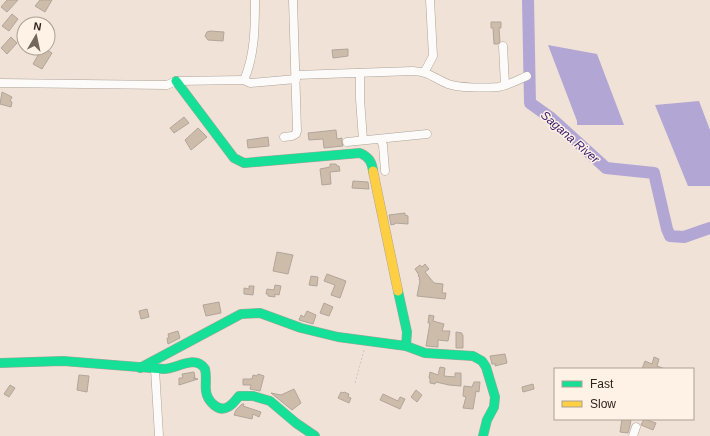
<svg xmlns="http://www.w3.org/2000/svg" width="710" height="436" viewBox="0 0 710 436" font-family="Helvetica,sans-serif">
  <rect width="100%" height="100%" fill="#f0e2d6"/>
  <g fill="#b2a6d4">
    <polygon points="548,45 597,54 624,125 577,125 577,121"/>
    <polygon points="699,101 710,130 710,186 688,186 655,105"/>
  </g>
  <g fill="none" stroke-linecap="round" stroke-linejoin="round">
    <polyline stroke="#b2a6d4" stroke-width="12" points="528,0 530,103 551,118 606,168 654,173 667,229 670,236 684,237 710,228"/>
  </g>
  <g fill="#cebcab" stroke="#b1a59b">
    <polygon points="7,0 18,0 7,12 1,7"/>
    <polygon points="40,0 52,0 45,12 35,6"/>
    <polygon points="12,14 18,19 9,31 2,26"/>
    <polygon points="491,22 501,22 501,28 499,28 500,42 498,44 494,44 493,28 491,28"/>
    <polygon points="210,31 224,32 223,41 208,40 205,36 207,32"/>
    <polygon points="11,37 17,43 7,54 1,48"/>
    <polygon points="44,48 52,53 42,69 33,64 41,50 42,51"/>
    <polygon points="348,49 348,56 333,58 332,50"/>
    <polygon points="2,92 12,97 10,101 12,102 11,107 0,104"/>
    <polygon points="184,117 189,123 174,133 170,128"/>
    <polygon points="198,128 207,137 191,150 185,140"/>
    <polygon points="336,130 337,139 342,138 342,143 343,146 324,148 323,139 309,140 308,133"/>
    <polygon points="268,137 269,146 248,148 247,140"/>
    <polygon points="330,164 336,164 337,166 339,166 340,171 330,172 331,184 322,185 320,169 330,167"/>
    <polygon points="353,181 368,182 369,189 352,188"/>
    <polygon points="405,213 405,215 408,216 408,224 395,223 395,224 391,225 389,215"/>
    <polygon points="277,252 293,255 288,274 273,271"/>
    <polygon points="425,264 429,269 425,272 434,283 443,284 442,293 446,293 445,299 417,296 420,281 419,279 420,278 418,276 419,275 415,269 420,265 422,267"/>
    <polygon points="327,274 346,281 340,298 331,295 335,285 324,281"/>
    <polygon points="311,276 318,277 317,286 309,285"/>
    <polygon points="275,285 281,286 279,295 275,294 275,297 268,296 268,294 266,294 267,289 274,290"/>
    <polygon points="249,286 254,286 253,295 244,294 244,288 249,289"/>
    <polygon points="219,302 221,313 206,316 203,305"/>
    <polygon points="324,303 333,307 329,316 320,313"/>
    <polygon points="147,309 149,317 141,319 139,311"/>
    <polygon points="307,311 316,315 313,324 299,320 301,315 304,317"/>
    <polygon points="429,315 434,316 433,321 444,324 442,331 450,331 448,341 438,340 438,347 426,346 430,323 428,323"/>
    <polygon points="178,331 180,338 168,344 167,338 169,338 168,334"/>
    <polygon points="456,332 462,333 462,335 463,335 463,348 456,348"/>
    <polygon points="505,354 507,363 495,366 496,364 492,364 490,356"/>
    <polygon points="654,357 659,359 657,366 665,369 642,369 645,361 652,364"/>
    <polygon points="440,367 445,368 444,376 455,377 455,373 461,373 461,386 449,385 436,382 435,384 430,383 430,378 429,378 430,372 438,375"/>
    <polygon points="194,372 195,378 193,378 198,379 179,385 179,378 183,378 182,374"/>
    <polygon points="258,374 264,376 260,391 250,389 251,385 243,385 243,379 252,379 253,375 257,376"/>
    <polygon points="79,375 89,376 87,392 77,390"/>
    <polygon points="474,382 480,382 479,392 476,391 473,409 463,408 466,397 463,396 464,386 472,387"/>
    <polygon points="533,384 534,389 523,392 522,387"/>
    <polygon points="10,385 15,388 9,397 4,394"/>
    <polygon points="294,389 301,403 292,410 271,393 281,395"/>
    <polygon points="416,390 422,395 417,402 411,397"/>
    <polygon points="341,392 343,393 344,392 349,394 348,397 351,398 349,403 338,398"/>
    <polygon points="383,394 398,401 400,397 405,399 400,409 380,400"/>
    <polygon points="242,404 244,404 243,406 261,412 259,417 253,414 252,419 234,415 236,410"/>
    <polygon points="622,419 631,419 630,426 628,433 620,432"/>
    <polygon points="644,419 656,423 653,430 641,425"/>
  </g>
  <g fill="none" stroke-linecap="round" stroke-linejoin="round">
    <defs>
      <g id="street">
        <polyline points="503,46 505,85"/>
        <polyline points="425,71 433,56 430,0"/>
        <polyline points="360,73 360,99 363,140"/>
        <path d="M296 75 413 71C431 72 433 78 448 84 458 88 486 88 498 87 507 86 518 80 527 76"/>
        <path d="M244 80C255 55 255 26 255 0"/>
        <polyline points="0,83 167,85 176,81 244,80 250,83 296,79"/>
        <polyline points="284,137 292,136 296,134 297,131 293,0"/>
        <polyline points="380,139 383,145 385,171"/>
        <polyline points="347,142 427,134"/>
        <polyline points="155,369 159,436"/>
        <polyline points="633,436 636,427"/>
      </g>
      <g id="fast">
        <path d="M176 81 234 158 244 163 360 153C369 157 372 162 373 171"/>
        <polyline points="398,291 407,332 406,346"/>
        <path d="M0 363 63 361 164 369C177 369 195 354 205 369 207 377 205 384 206 391 207 400 218 413 228 407 232 405 236 400 239 396H253L270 401 296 423 315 436"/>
        <polyline points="140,368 241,314 260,313 301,328 338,337 406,346 425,353 473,356 482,361 486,367 495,397 494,407 487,420 483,436"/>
      </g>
      <polyline id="slow" points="373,171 398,291"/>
    </defs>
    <use href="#street" stroke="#ada298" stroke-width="9"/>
    <use href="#fast" stroke="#ada298" stroke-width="10"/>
    <use href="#slow" stroke="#ada298" stroke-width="10"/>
    <polyline stroke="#ccc7c1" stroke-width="1" stroke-dasharray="2 2" stroke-linecap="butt" points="355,383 364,350"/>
    <use href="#street" stroke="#fdfbf9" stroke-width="8"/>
    <use href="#fast" stroke="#16e098" stroke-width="9"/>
    <use href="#slow" stroke="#ffcf43" stroke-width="9"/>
  </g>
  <g text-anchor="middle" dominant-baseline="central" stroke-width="3" stroke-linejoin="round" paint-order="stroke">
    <g font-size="12" font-style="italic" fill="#341a6c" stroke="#fef1e6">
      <text transform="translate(570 137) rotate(41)">Sagana River</text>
    </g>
  </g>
  <rect x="554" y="368" width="140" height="52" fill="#fef1e6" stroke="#ab9f94"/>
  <rect x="562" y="381" width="20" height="6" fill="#16e098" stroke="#ab9f94"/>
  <text x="590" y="388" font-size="12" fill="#2f2319">Fast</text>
  <rect x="562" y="401" width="20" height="6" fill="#ffcf43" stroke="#ab9f94"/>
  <text x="590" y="408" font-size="12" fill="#2f2319">Slow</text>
  <g transform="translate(36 36) rotate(9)"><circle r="19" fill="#fef1e6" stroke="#ab9f94"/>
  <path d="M0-3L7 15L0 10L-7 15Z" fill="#73665b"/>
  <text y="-6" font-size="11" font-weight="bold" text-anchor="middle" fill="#2f2319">N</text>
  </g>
</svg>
